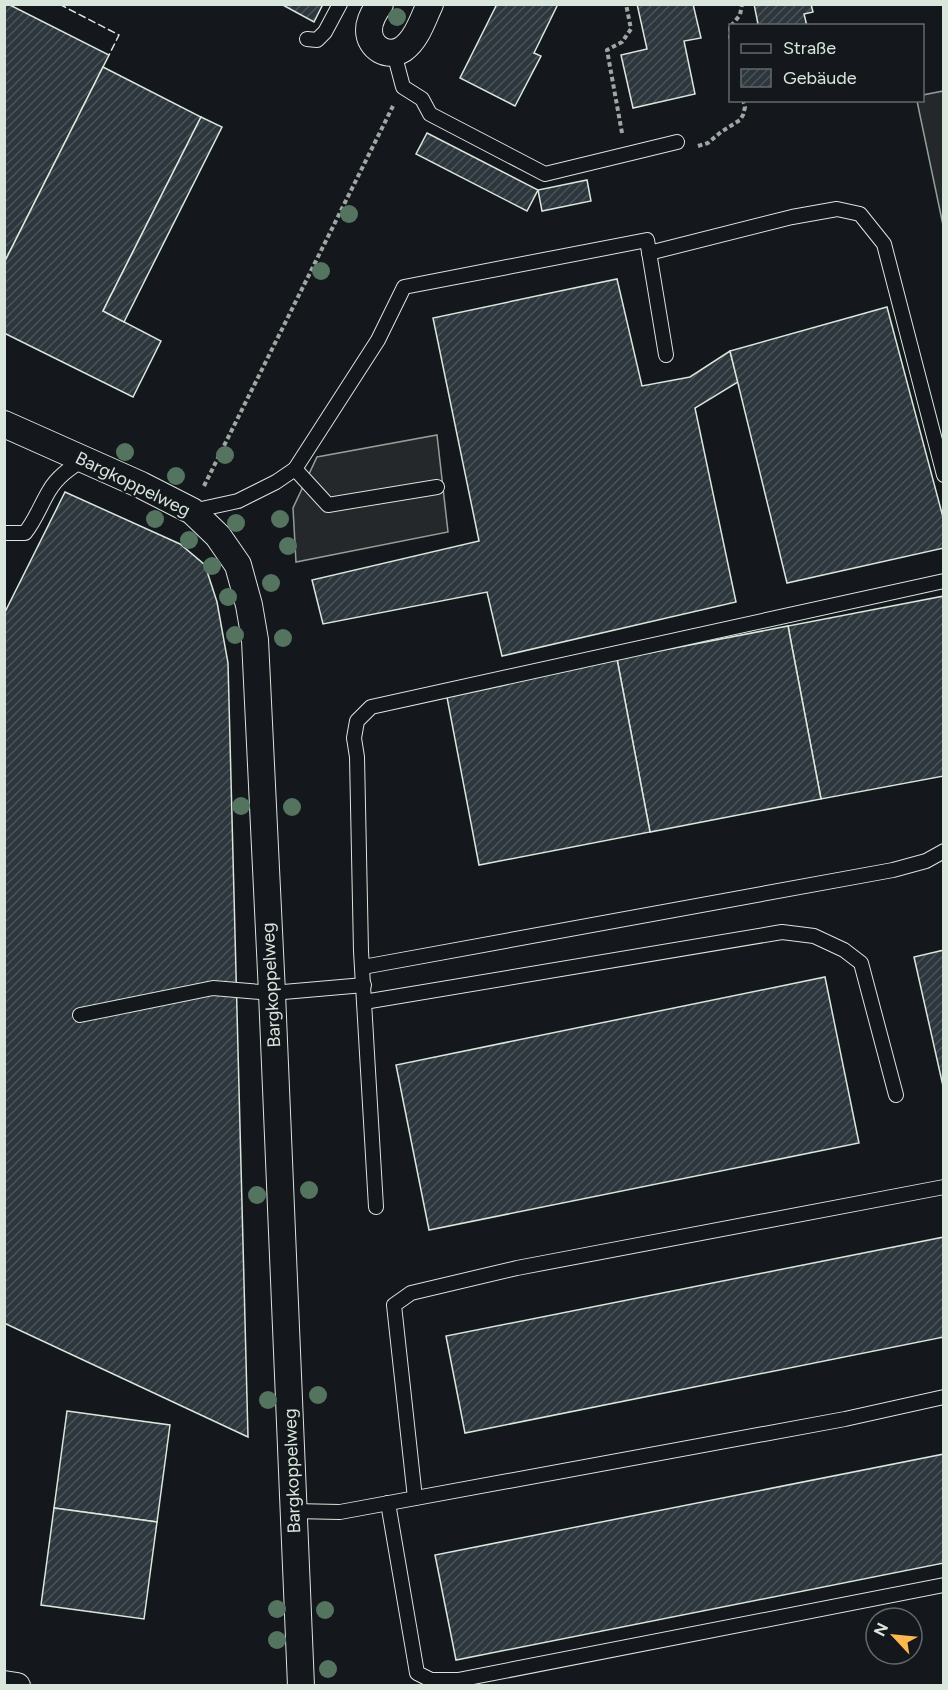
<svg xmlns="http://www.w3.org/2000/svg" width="948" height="1690" viewBox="0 0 948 1690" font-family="Figtree,sans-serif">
  <defs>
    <pattern id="building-hatch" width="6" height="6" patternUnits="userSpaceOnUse" patternTransform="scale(1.5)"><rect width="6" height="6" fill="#2c363c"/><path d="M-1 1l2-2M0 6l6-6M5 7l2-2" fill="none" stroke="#4a5358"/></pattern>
  </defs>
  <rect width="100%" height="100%" fill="#14181c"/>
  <g fill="#24282b" stroke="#939e99" stroke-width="1.5">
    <polygon points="943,91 944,91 943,225 917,101 922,100 923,95"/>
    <polygon points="437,435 448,532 296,562 293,508 317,457"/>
  </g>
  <g fill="url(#building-hatch)" stroke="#d8e6dc" stroke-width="1.5">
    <polygon points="4,4 8,4 109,55 4,263"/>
    <polygon points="281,4 323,4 314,22"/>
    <polygon points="497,4 558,4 534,53 541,56 515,106 460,78"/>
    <polygon points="637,4 693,4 701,38 684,41 695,94 633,108 621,55 647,49"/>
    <polygon points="754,4 811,4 813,12 804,14 807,26 751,26 758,24"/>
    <polygon points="103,67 201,117 103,311 161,341 133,397 4,333 4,263"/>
    <polygon points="201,117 222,127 124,322 103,311"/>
    <polygon points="427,133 538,190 527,211 416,154"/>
    <polygon points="587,180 591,201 542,211 538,190"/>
    <polygon points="617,279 642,386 690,377 730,351 738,382 695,408 736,602 502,656 487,592 323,624 312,580 479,541 433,318"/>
    <polygon points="887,307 944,521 944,548 787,583 730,351"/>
    <polygon points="65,492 180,544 205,565 217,602 228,663 248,1437 4,1323 4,614"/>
    <polygon points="944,596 944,776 821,799 788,626"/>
    <polygon points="788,626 821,799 650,832 617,659"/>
    <polygon points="617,659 650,832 479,865 446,692"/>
    <polygon points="944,950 944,1085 943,1086 914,957"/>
    <polygon points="825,977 859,1143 429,1230 396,1065"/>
    <polygon points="944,1237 944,1337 465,1433 446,1336"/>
    <polygon points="67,1411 170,1425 157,1522 54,1508"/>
    <polygon points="944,1454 944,1563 456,1660 435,1555"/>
    <polygon points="54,1508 157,1522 144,1619 41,1605"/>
  </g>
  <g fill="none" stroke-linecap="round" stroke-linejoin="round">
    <defs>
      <g id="service">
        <polyline points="307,39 317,40 325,32 340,4"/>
        <polyline points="394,53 403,87 422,99 430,114 545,174 677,142"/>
        <polyline points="649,253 792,217 837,209 860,214 884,244 944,475"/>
        <polyline points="295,469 378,340 404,287 647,240 666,355"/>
        <polyline points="192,511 238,501 276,482 295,469 328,505 437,487"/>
        <path d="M4 533H25C36 519 40 506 49 491 57 477 70 468 84 459"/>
        <polyline points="363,967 893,870 926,861 944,851"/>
        <polyline points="364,1002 782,932 814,936 844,950 861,963 896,1095"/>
        <polyline points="80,1015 213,988 272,993 364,985"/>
        <polyline points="376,1207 361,951 357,757 354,738 357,721 371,707 944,581"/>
        <polyline points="415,1498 394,1305 411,1293 517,1268 944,1187"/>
        <polyline points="388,1503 417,1673 431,1680 458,1680 944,1585"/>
        <polyline points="294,1511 340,1512 845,1419 944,1397"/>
      </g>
      <g id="minor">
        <path d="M380 4C374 12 369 21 369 30 369 48 388 59 403 49 417 39 423 19 430 4"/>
        <polyline points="4,424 141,485 192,511 218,536 238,565 249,605 255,640 272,993 301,1686"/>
        <polyline points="4,1684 17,1686"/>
      </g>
    </defs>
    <use href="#service" stroke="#d8e6dc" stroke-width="16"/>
    <use href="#minor" stroke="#d8e6dc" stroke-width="28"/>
    <g stroke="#9da8a2" stroke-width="4" stroke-dasharray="4.5 3" stroke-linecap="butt">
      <polyline points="731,26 740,15 742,4"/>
      <polyline points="730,27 730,41"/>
      <polyline points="622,133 607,50 622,42 631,29 626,4"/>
      <polyline points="698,146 708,143 721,132 740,120 743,115 745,107 743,100"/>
      <polyline points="204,486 393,106"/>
    </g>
    <use href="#service" stroke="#14181c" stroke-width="14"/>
    <use href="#minor" stroke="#14181c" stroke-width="26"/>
    <polyline stroke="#d8e6dc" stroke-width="1.5" stroke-dasharray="8 3" stroke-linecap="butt" points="59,4 119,35 109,55"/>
  </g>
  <g fill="#55745f">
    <circle cx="397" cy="17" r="9"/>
    <circle cx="349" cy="214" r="9"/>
    <circle cx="321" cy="271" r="9"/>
    <circle cx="125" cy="452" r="9"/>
    <circle cx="225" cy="455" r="9"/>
    <circle cx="176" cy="476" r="9"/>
    <circle cx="155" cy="519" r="9"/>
    <circle cx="280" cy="519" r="9"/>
    <circle cx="236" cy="523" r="9"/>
    <circle cx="189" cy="540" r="9"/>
    <circle cx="288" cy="546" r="9"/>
    <circle cx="212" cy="566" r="9"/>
    <circle cx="271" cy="583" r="9"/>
    <circle cx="228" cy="597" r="9"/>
    <circle cx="235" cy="635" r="9"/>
    <circle cx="283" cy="638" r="9"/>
    <circle cx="241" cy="806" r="9"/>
    <circle cx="292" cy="807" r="9"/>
    <circle cx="309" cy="1190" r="9"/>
    <circle cx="257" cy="1195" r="9"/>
    <circle cx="318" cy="1395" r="9"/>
    <circle cx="268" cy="1400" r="9"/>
    <circle cx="277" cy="1609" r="9"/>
    <circle cx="325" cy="1610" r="9"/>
    <circle cx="277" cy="1640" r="9"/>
    <circle cx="328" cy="1669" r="9"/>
  </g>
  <g text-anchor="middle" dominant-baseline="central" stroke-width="4.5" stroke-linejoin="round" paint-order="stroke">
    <g font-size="18" fill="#d8e6dc" stroke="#14181c">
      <text transform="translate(133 484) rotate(26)">Bargkoppelweg</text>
      <text transform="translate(271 985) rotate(-93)">Bargkoppelweg</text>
      <text transform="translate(292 1471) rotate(-92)">Bargkoppelweg</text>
    </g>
  </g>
  <rect width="948" height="1690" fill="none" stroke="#d8e6dc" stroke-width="12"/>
  <rect x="729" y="24" width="195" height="78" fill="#14181c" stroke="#626a69" stroke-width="1.5"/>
  <rect x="741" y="44" width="30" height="9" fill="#14181c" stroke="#626a69" stroke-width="1.5"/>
  <text x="783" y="54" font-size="18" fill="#d8e6dc">Straße</text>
  <rect x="741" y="69" width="30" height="18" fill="url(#building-hatch)" stroke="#626a69" stroke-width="1.5"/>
  <text x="783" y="84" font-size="18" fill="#d8e6dc">Gebäude</text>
  <g transform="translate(894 1636) rotate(296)"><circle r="28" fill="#14181c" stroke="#626a69" stroke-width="1.5"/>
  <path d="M0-4.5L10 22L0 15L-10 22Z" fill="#ffb74d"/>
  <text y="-9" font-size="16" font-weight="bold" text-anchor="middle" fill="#d8e6dc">N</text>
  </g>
</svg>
